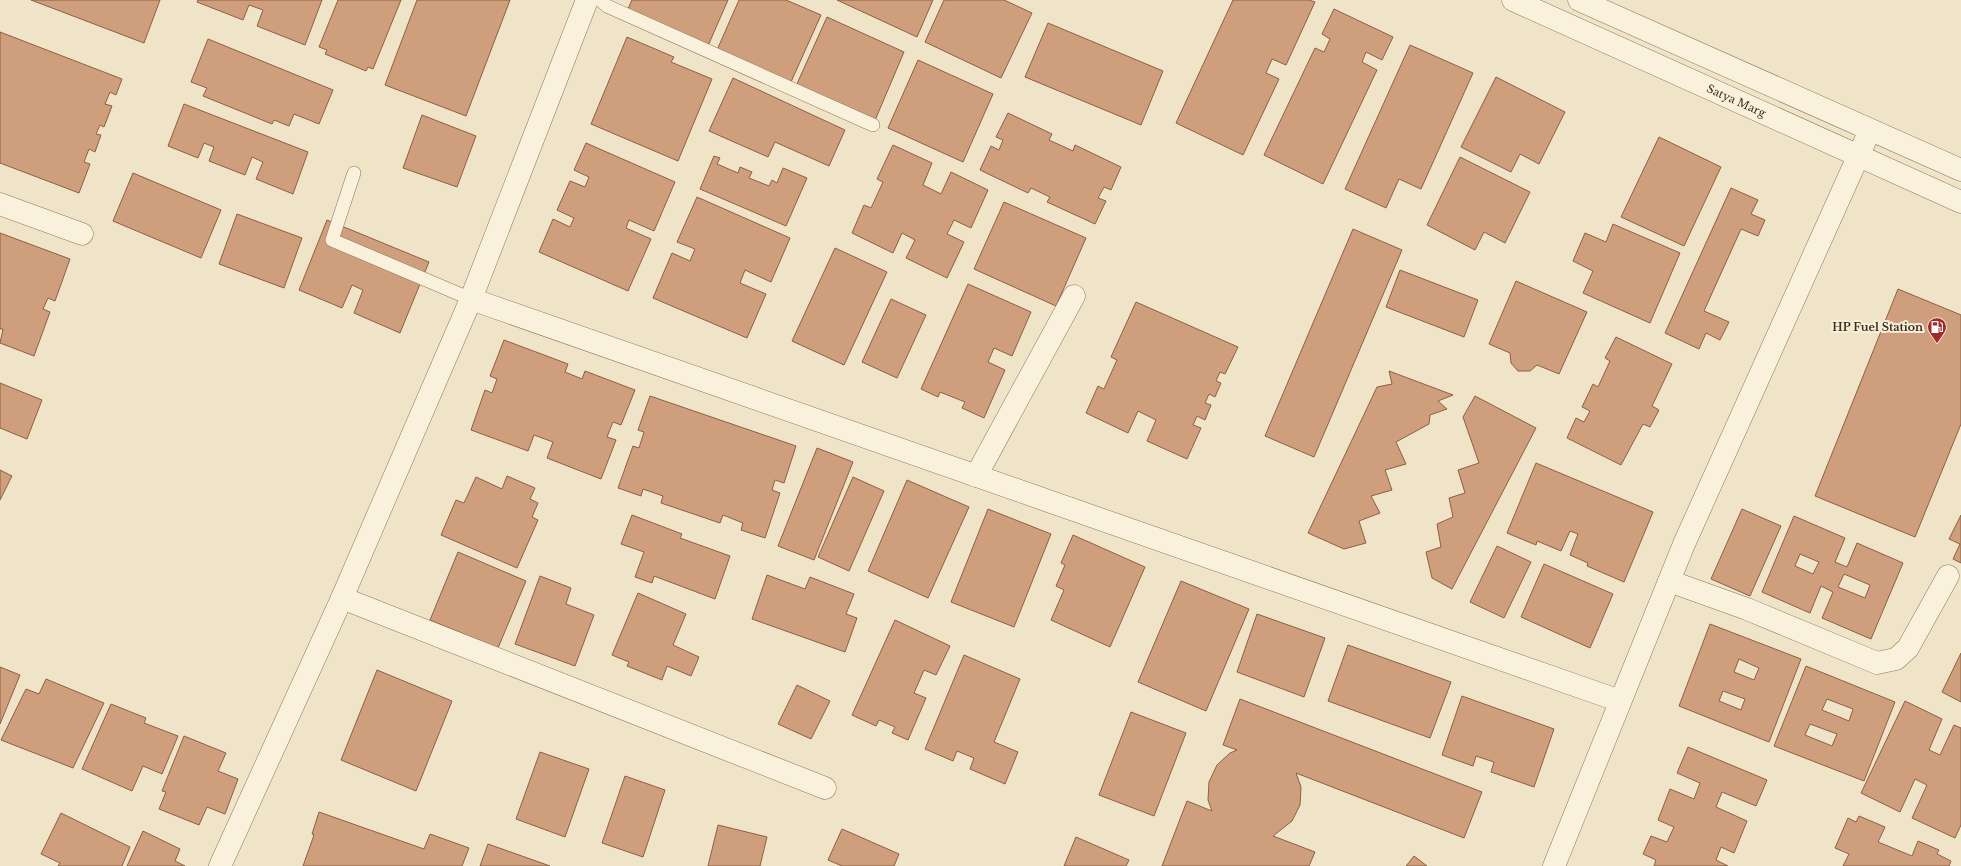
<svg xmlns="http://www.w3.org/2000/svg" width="1961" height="866" viewBox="0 0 1961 866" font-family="'Libre Baskerville',serif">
  <rect width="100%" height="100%" fill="#f0e4c8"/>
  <g fill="#cf9f7d" stroke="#8d5f41" fill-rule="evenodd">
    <polygon points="31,0 160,0 144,43"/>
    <polygon points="198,0 322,0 305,45 257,26 263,10 249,5 243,20 197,2"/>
    <polygon points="338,0 401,0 373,69 368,67 366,71 325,54 327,50 319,47"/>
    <polygon points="417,0 510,0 466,116 385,85"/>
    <polygon points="632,0 728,0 707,48 626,13"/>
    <polygon points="739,0 786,0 821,15 791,82 717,50"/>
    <polygon points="837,0 933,0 917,37"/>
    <polygon points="944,0 1004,0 1032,13 1001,78 925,42"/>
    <polygon points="1233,0 1309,0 1315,2 1286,65 1272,59 1266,73 1279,79 1243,155 1176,123"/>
    <polygon points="1334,9 1393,37 1382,60 1366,52 1362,62 1377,70 1323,184 1264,155 1315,48 1324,52 1330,39 1322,34"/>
    <polygon points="827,17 904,52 873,125 796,86"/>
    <polygon points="1048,23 1163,71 1141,125 1025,77"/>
    <polygon points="0,32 122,79 116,95 110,92 105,104 112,106 104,127 100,125 96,134 101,135 95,152 89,149 84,162 90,164 79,193 0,163"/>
    <polygon points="627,37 674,57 671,62 712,79 678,161 591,124"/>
    <polygon points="208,39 333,90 319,124 294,114 289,126 274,120 272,124 203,96 207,88 191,82"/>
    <polygon points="1410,45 1473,73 1421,189 1399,179 1386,208 1345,189"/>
    <polygon points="918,60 993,94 963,162 888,128"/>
    <polygon points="1496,77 1565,112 1539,164 1520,154 1511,172 1461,147"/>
    <polygon points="733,78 845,130 829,166 775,142 768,157 709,131"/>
    <polygon points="184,104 308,152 293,194 256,179 263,162 252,157 245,175 209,161 214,147 204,143 198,158 168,146"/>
    <polygon points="1008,113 1052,134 1049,140 1073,151 1075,145 1121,167 1111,190 1104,187 1098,198 1106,201 1095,224 1047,202 1050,197 1031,188 1028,193 980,170 991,146 999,150 1003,140 996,137"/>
    <polygon points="422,115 476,136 457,187 403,168"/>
    <polygon points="1659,137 1721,167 1684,246 1621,217"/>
    <polygon points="586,143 675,182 654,231 629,220 626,228 651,239 628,291 539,252 553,219 570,227 574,218 557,210 570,181 585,187 589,177 574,170"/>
    <polygon points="893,145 932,163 923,185 941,194 951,172 988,190 971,228 954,220 947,234 964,242 947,278 906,258 915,240 902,233 893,253 852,233 864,205 871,208 883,182 877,179"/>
    <polygon points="714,156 720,158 717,164 738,173 740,167 752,172 749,178 769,186 772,180 777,183 783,168 807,178 786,226 700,189"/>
    <polygon points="1460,157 1530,192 1505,243 1484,232 1475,250 1427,225"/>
    <polygon points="133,173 221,210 201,258 113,221"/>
    <polygon points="1731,188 1758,200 1751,214 1765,220 1758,236 1741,229 1704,311 1729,322 1720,340 1706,333 1699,349 1665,333"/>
    <polygon points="697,197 790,238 771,282 745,270 740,283 766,294 747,338 653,298 672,253 690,261 695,249 677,242"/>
    <polygon points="1004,202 1086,238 1056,306 974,269"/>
    <polygon points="237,214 302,238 284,288 219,264"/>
    <polygon points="327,220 429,262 400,333 354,313 363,290 352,285 342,308 299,290"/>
    <polygon points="1613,224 1680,253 1650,323 1583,293 1593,271 1573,261 1585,233 1606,242"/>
    <polygon points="1353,229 1402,250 1314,457 1265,436"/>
    <polygon points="0,233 70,259 55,301 48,298 43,309 50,312 34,356 0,343 3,329 0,329"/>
    <polygon points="835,248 887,272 844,365 792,341"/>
    <polygon points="1400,270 1478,300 1464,337 1386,307"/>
    <polygon points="1516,281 1587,312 1559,374 1537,365 1530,371 1518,371 1511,363 1510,353 1489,344"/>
    <polygon points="968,284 1031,312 1012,356 994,348 988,362 1005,370 984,418 962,408 965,402 940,392 938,397 921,389"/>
    <polygon points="1898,289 1961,315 1961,424 1915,537 1815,496"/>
    <polygon points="891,299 926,315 897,378 862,362"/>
    <polygon points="1136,302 1238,347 1225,374 1220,372 1216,381 1221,383 1215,397 1209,394 1205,403 1211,405 1205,420 1197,416 1193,425 1201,428 1187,459 1147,441 1156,420 1138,411 1128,433 1086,413 1098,386 1104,389 1117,360 1111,357"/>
    <polygon points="1616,337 1672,364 1652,406 1659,410 1650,427 1643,424 1621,465 1567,438 1576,418 1584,422 1590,411 1582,407 1593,384 1598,387 1610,361 1605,358"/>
    <polygon points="504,340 568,364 565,372 582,379 585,371 635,390 621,425 613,422 607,437 616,440 601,479 547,458 553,442 534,435 528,451 471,430 485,390 492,393 497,379 490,376"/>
    <polygon points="1389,371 1453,395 1438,401 1447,409 1430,415 1429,424 1396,442 1406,464 1385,470 1392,490 1371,496 1380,513 1359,521 1366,543 1344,549 1308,533 1377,387 1392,384"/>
    <polygon points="0,383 42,400 27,439 0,428"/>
    <polygon points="650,396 796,446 784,483 775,480 772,490 780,493 765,538 741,530 743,523 723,515 720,523 661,503 663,496 643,489 641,496 618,488 633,446 639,448 644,432 638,430"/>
    <polygon points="1475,396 1536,428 1452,589 1432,578 1426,552 1441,547 1437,524 1453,517 1449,498 1465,493 1458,470 1479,463 1463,417"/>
    <polygon points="817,448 853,462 814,560 778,546"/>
    <polygon points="1536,463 1653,512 1624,582 1587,566 1588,563 1570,555 1578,534 1570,531 1561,551 1537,541 1536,545 1507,533"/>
    <polygon points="0,470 12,476 0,500"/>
    <polygon points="507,476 535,488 530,499 538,503 532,517 538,520 517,568 441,535 456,500 464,503 476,477 502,489"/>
    <polygon points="853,477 884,491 849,571 818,557"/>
    <polygon points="907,480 969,507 928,598 868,571"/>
    <polygon points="988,509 1051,534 1014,627 951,602"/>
    <polygon points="1742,509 1781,526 1750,596 1711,579"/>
    <polygon points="632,515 682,534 680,538 730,556 715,599 654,576 652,583 635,577 644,552 621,544"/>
    <polygon points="1961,515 1961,563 1953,559 1960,544 1949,539"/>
    <path d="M1794 516 1845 538 1835 562 1847 567 1857 543 1903 563 1871 639 1822 618 1833 592 1821 586 1810 613 1762 592ZM1800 554 1819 562 1813 574 1795 566ZM1844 574 1870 585 1865 598 1838 587Z"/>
    <polygon points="1073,535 1145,567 1110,647 1051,620 1064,590 1056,586 1065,565 1061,563"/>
    <polygon points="1497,546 1531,562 1504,618 1470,602"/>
    <polygon points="458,552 526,581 498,648 430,620"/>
    <polygon points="1544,564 1613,594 1590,648 1521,617"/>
    <polygon points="767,575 805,589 810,577 854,594 846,614 857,618 845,652 752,619"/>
    <polygon points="540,576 571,588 566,604 594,615 575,666 515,644"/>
    <polygon points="1181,581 1249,609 1206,711 1138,682"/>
    <polygon points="638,593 686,614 673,645 699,657 691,676 667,666 662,680 627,666 629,662 612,655"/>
    <polygon points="1257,614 1325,638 1304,697 1237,672"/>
    <polygon points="895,620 950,646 936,675 924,670 914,693 926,698 908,740 892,733 895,727 879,720 876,726 852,715"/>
    <path d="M1710 624 1801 659 1769 742 1679 706ZM1739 659 1759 668 1754 680 1734 672ZM1723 691 1745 699 1741 710 1719 701Z"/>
    <polygon points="1348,645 1451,682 1430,738 1328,701"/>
    <polygon points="1961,653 1961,702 1942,692"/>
    <polygon points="964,655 1020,679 994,742 1018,752 1005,784 970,769 974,758 957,751 953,761 925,749"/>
    <path d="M1806 666 1895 702 1864 781 1774 746ZM1827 699 1853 709 1849 721 1822 710ZM1810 724 1837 734 1832 746 1805 735Z"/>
    <polygon points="0,667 20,675 0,724"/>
    <polygon points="377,670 452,701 416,791 341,760"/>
    <polygon points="46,679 104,703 73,768 1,740 26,689 39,694"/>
    <polygon points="797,685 830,701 811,739 778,724"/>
    <polygon points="1462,696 1554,729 1534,787 1491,772 1494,762 1476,756 1473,766 1442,755"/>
    <polygon points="1240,699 1482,792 1464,838 1296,773 1301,787 1300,805 1292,821 1273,836 1315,852 1309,866 1162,866 1187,801 1212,811 1208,800 1209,782 1217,765 1230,753 1237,750 1223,745"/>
    <polygon points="1905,701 1942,719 1929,750 1940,755 1954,725 1961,728 1961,825 1955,838 1912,818 1927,785 1915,779 1900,812 1861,793"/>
    <polygon points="111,704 146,718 144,723 178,736 162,774 143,766 132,791 82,769"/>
    <polygon points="1131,712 1186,733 1154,816 1099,795"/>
    <polygon points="184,736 226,753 218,771 238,779 225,814 207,807 199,825 159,809 166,792 162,791"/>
    <polygon points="1688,747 1767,780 1756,806 1722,792 1716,807 1747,821 1734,853 1721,847 1716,860 1728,866 1654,866 1656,860 1643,854 1651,836 1667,842 1674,827 1658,820 1670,789 1694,799 1700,783 1677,773"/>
    <polygon points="540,752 589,769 565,837 516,819"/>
    <polygon points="625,776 665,790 643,857 602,843"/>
    <polygon points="319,812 424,849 430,834 469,848 462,866 303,866 314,835 312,834"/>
    <polygon points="61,813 130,847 122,866 58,866 60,863 41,854"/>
    <polygon points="1859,816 1885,827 1878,842 1912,856 1918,841 1939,850 1937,854 1951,861 1949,866 1843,866 1849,854 1835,848 1848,818 1856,822"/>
    <polygon points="718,825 767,837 760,866 708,866"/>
    <polygon points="842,829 899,854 894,866 842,866 828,860"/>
    <polygon points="143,831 180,849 175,861 185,866 127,866"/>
    <polygon points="1076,837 1129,860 1126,866 1064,866"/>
    <polygon points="488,844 550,866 480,866"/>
    <polygon points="1414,856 1427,866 1406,866"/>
  </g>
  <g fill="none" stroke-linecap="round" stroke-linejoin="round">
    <defs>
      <g id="service">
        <polyline points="600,0 607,6 873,125"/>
        <polyline points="354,173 332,240 471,299"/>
      </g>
      <g id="minor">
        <polyline points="0,204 82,234"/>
        <polyline points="471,299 1620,701"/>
        <polyline points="976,476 1074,296"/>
        <polyline points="1669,581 1747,609 1877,663 1896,659 1908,648 1948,576"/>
        <polyline points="342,598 825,788"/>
        <polyline points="220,866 342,598 471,299 587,0"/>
        <polyline points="1554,866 1684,544 1870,130"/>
      </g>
      <g id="tertiary">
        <path id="s1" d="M1513 0 1961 202"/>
        <polyline points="1579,0 1961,170"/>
      </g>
    </defs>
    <use href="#service" stroke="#8d765c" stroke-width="14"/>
    <use href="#minor" stroke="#8d765c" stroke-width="23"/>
    <use href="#tertiary" stroke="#8d765c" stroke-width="23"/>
    <use href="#service" stroke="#faf1dc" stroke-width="13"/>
    <use href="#minor" stroke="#faf1dc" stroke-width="22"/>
    <use href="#tertiary" stroke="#faf1dc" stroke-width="22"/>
  </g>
  <defs>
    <symbol id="fuel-pin" viewBox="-11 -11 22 30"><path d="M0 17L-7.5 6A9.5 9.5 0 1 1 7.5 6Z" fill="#9e2a2b" stroke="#f7eed8"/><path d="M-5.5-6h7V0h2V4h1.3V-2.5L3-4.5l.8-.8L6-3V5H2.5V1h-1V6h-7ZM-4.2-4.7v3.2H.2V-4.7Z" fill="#fff"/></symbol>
  </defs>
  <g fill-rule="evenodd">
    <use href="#fuel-pin" x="1926" y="316" width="22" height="30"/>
  </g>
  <g text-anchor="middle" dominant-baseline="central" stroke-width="4" stroke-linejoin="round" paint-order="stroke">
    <g font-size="11" fill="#3d2e20" stroke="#f7eed8">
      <text stroke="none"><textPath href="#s1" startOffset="245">Satya Marg</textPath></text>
    </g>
    <g font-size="11" font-weight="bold" fill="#3d2e20" stroke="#f7eed8" text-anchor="end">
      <text x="1923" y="327">HP Fuel Station</text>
    </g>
  </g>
</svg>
